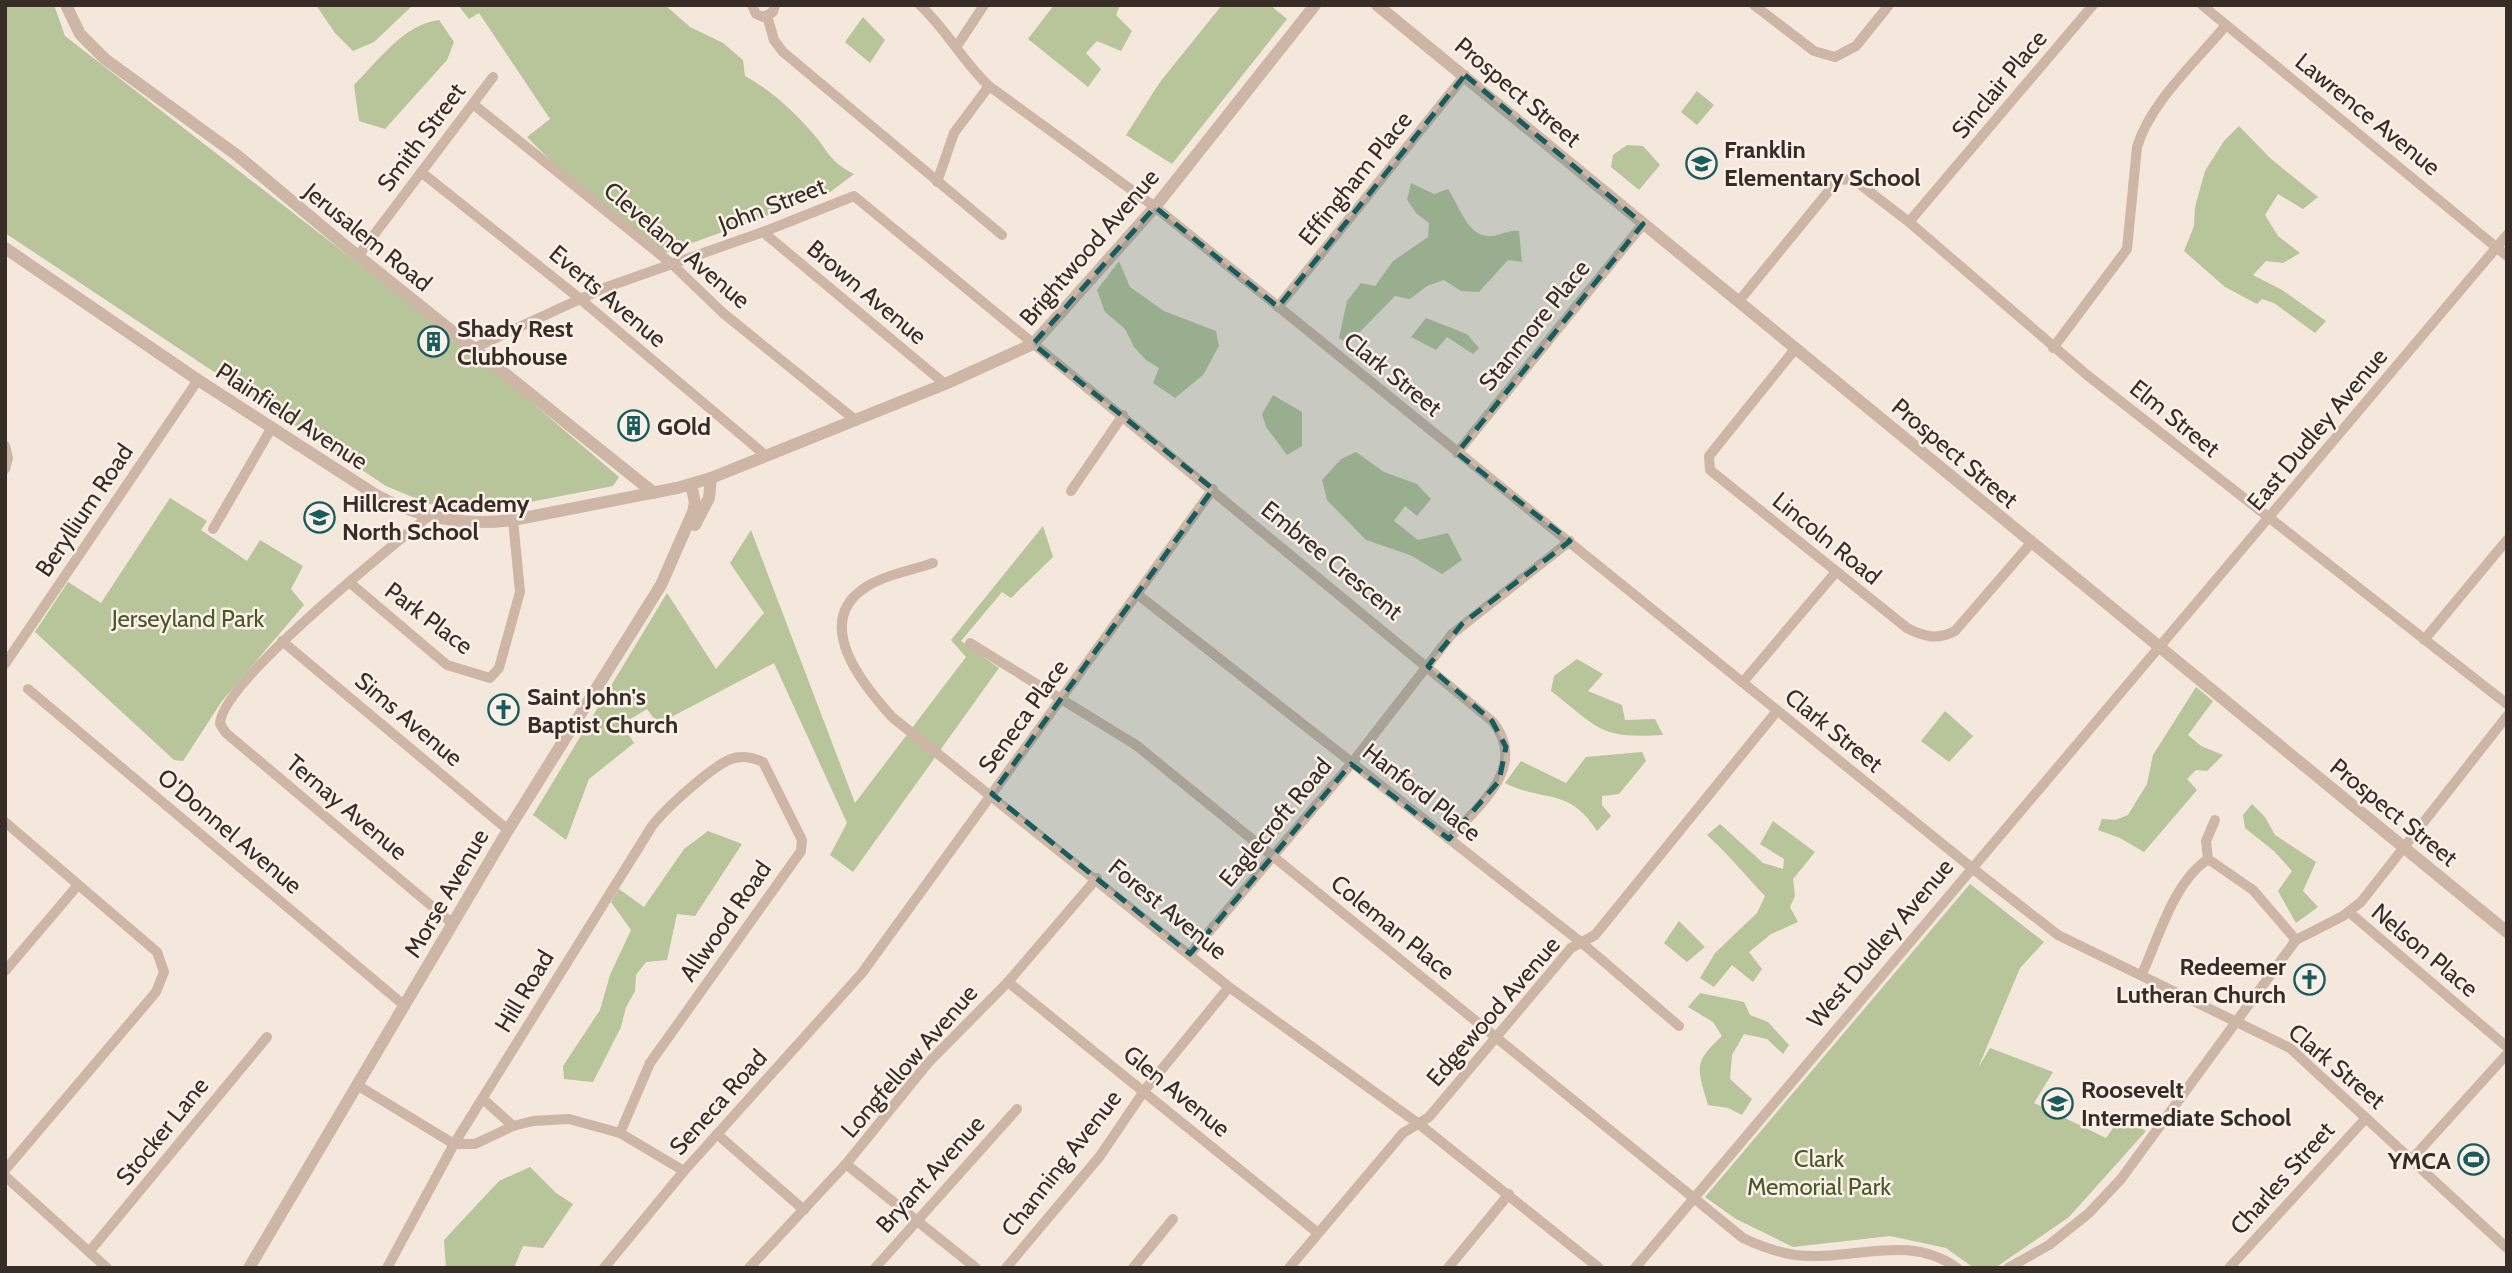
<svg xmlns="http://www.w3.org/2000/svg" width="2512" height="1273" viewBox="0 0 2512 1273" font-family="Cabin,sans-serif">
  <rect width="100%" height="100%" fill="#f4e7db"/>
  <g fill="#b8c49a">
    <polygon points="5,5 54,5 65,36 475,354 619,477 613,486 483,511 429,504 386,486 5,233"/>
    <polygon points="316,5 413,5 374,42 353,51 335,33"/>
    <path d="M458 5H665L690 27 723 43 743 60 745 76C770 90 789 107 808 128 828 148 826 160 854 174L829 193 662 254 553 163 527 137 550 119 479 13 469 19Z"/>
    <polygon points="1054,5 1120,5 1116,15 1132,31 1121,51 1097,41 1086,53 1101,69 1088,87 1028,39"/>
    <polygon points="1222,5 1270,5 1287,19 1172,164 1126,135 1160,82"/>
    <polygon points="863,17 885,40 870,63 845,42"/>
    <path d="M439 20 454 42 447 60 385 129 359 121 354 85C378 61 404 24 439 20Z"/>
    <polygon points="1697,91 1714,105 1697,125 1681,112"/>
    <polygon points="2239,126 2270,158 2318,197 2303,209 2278,194 2265,215 2278,236 2300,253 2283,263 2266,261 2253,275 2282,290 2326,321 2315,333 2274,303 2262,299 2257,304 2225,287 2184,251 2194,226 2195,207 2205,171 2224,141"/>
    <polygon points="1627,145 1643,146 1660,165 1639,190 1611,167 1613,155"/>
    <path d="M1411 183 1434 194 1448 189C1459 205 1468 239 1492 236 1502 235 1508 230 1519 231L1522 262 1508 260 1479 292 1461 291 1444 280 1427 286 1410 299 1395 296 1348 344 1339 338 1347 301 1361 283 1375 286 1393 261 1428 237 1429 223 1417 214 1407 200Z"/>
    <polygon points="1119,261 1130,287 1164,311 1216,331 1219,346 1203,375 1175,398 1153,383 1159,368 1146,360 1134,347 1125,329 1105,312 1097,290"/>
    <polygon points="1426,318 1467,334 1479,348 1473,354 1447,337 1436,350 1411,337"/>
    <polygon points="1273,395 1302,412 1302,446 1287,455 1266,427 1262,414"/>
    <polygon points="1356,452 1384,472 1417,484 1431,499 1417,516 1405,506 1394,521 1418,540 1448,533 1462,560 1442,574 1410,555 1366,540 1327,500 1322,480 1341,459"/>
    <polygon points="170,498 207,521 201,530 247,561 260,540 303,566 291,589 304,605 222,701 183,761 174,760 35,632 68,582 101,603"/>
    <polygon points="1043,526 1053,557 1011,598 1002,592 961,641 999,668 853,872 830,855 847,823 774,663 658,724 647,709 622,724 634,743 589,779 566,840 533,815 667,593 716,669 764,613 730,563 751,530 855,803 966,657 951,640"/>
    <path d="M1577 659 1603 674 1588 691 1622 705 1625 720 1655 719 1663 735C1598 739 1599 728 1551 691L1554 676Z"/>
    <polygon points="2196,687 2213,701 2188,735 2201,746 2223,755 2207,771 2196,770 2187,779 2197,790 2144,852 2120,838 2098,830 2102,819 2115,820 2128,815 2147,784 2153,755"/>
    <polygon points="1945,711 1973,736 1949,762 1921,741"/>
    <path d="M1642 752 1646 761 1619 794 1602 796V805L1611 816 1597 831C1568 786 1544 803 1505 783L1521 761 1566 783 1586 757Z"/>
    <polygon points="2252,804 2265,817 2275,835 2316,862 2303,891 2318,907 2296,923 2278,891 2292,871 2274,851 2245,828 2243,815"/>
    <path d="M1773 821 1815 852 1793 879 1795 896 1790 907 1798 922 1771 934 1749 952 1762 969 1753 982 1732 965 1714 987 1700 978 1715 953 1757 913 1765 896C1745 875 1728 854 1707 835L1720 824 1763 863 1783 869 1784 859 1760 844Z"/>
    <polygon points="708,831 742,844 695,916 677,914 667,960 646,962 636,975 635,991 626,1007 621,1027 593,1082 564,1079 563,1066 600,1010 610,975 631,930 611,902 619,889 644,907 684,849"/>
    <polygon points="1970,884 2044,942 2020,968 1978,1068 1990,1048 2053,1072 2034,1103 2106,1138 2121,1117 2146,1131 2069,1217 1995,1268 1974,1268 1946,1248 1890,1236 1793,1247 1736,1219 1705,1197"/>
    <polygon points="1679,921 1705,947 1687,962 1664,943"/>
    <path d="M1700 993 1744 1002 1750 1015 1768 1022 1789 1045 1783 1054 1767 1039 1744 1034 1732 1055 1730 1079 1752 1099 1742 1115 1728 1108 1708 1105C1697 1067 1693 1063 1722 1036L1713 1022 1688 1007Z"/>
    <polygon points="530,1167 556,1193 573,1204 543,1248 523,1246 514,1268 446,1268 444,1240 499,1181"/>
  </g>
  <g fill="none" stroke-linecap="round" stroke-linejoin="round">
    <g stroke="#cdb6a6" stroke-width="10">
      <polyline points="752,5 756,14 763,17 773,12 775,5"/>
      <path d="M920 5C947 30 963 62 989 86L1155 207 1972 868 2058 935 2290 1048 2507 1248"/>
      <polyline points="1754,5 1814,51 1835,57 1856,46 1889,5"/>
      <polyline points="2202,5 2507,256"/>
      <polyline points="767,16 774,40 783,52 1002,235"/>
      <polyline points="957,46 984,5"/>
      <polyline points="473,104 672,264 723,313 854,419"/>
      <polyline points="421,172 579,298 765,455"/>
      <polyline points="937,182 954,133 989,86"/>
      <polyline points="1909,222 2093,5"/>
      <polyline points="763,232 945,384"/>
      <polyline points="358,256 493,77"/>
      <polyline points="1739,301 1832,187 1838,180 1853,179 1909,222 2087,375 2507,704"/>
      <polyline points="1278,307 1465,75"/>
      <path d="M2053 348 2127 249 2137 147C2151 101 2196 62 2226 25"/>
      <path d="M472 349 604 288 763 232 854 196 1492 721C1530 766 1478 806 1449 839"/>
      <path d="M1795 349 1709 456 1710 470 1907 628C1924 637 1938 640 1955 631L2031 543"/>
      <polyline points="5,446 8,458 5,469"/>
      <polyline points="1457,453 1643,224"/>
      <polyline points="1071,491 1123,415"/>
      <path d="M429 516C391 547 221 682 220 724L226 733 453 924"/>
      <polyline points="213,529 272,427"/>
      <path d="M933 563C912 570 885 575 866 587 811 622 863 685 892 717L1229 987 1419 1124 1599 1268"/>
      <polyline points="349,582 447,665 490,678 499,668 520,592 513,520"/>
      <polyline points="1137,594 1582,943 1679,1026"/>
      <polyline points="2424,640 2507,540"/>
      <polyline points="282,641 508,830"/>
      <path d="M970 643 1136 745 1743 1238C1760 1246 1776 1252 1795 1255 1851 1262 1907 1232 1957 1268"/>
      <polyline points="5,664 198,380"/>
      <polyline points="1743,682 1835,573"/>
      <polyline points="28,689 405,1006"/>
      <polyline points="5,822 157,952 164,972 156,992 5,1170"/>
      <polyline points="2208,859 2206,841 2215,820"/>
      <polyline points="2349,912 2507,1047"/>
      <polyline points="1190,954 1351,764 1452,634 1570,541"/>
      <polyline points="5,971 78,885"/>
      <path d="M2142 974C2159 937 2173 883 2208 859L2253 890 2296 940"/>
      <polyline points="1008,982 1318,1233"/>
      <polyline points="357,1085 454,1144 475,1144 513,1126 533,1121 569,1119 620,1133 684,1171"/>
      <polyline points="483,1099 513,1126"/>
      <polyline points="717,1134 804,1210"/>
      <polyline points="2411,1160 2507,1054"/>
      <polyline points="846,1164 976,1268"/>
      <polyline points="5,1176 107,1268"/>
      <polyline points="89,1252 267,1037"/>
      <path d="M387 1268 454 1144 652 826C666 808 711 767 731 759 742 755 752 757 763 762L802 840 801 851 650 1063 620 1133"/>
      <polyline points="604,1268 684,1171 862,973 1213,489"/>
      <polyline points="749,1268 846,1164 928,1063 1008,982 1097,878"/>
      <polyline points="875,1268 1017,1109"/>
      <polyline points="1006,1268 1100,1156 1144,1091 1229,987"/>
      <polyline points="1133,1268 1173,1219"/>
      <polyline points="1289,1268 1403,1133 1429,1117 1571,948 1595,935 1777,711"/>
      <polyline points="1448,1268 1509,1194"/>
      <polyline points="1635,1268 2507,235"/>
      <polyline points="2008,1268 2049,1245 2089,1213 2121,1179 2296,940 2343,916 2361,902 2507,716"/>
      <polyline points="2229,1268 2366,1118"/>
    </g>
    <g stroke="#cdb6a6" stroke-width="12">
      <polyline points="66,5 80,34 105,59 238,156 342,243 654,493"/>
      <polyline points="1377,5 2507,932"/>
      <path d="M5 248 198 380 376 495C419 518 465 526 513 520L677 488 711 478 945 384 1033 344 1155 207 1315 5"/>
      <polyline points="695,525 709,498 711,478"/>
      <polyline points="249,1268 508,830 661,585 693,512 695,503 691,484"/>
    </g>
  </g>
  <path fill="#195c5d" fill-opacity="0.2" stroke="#195c5d" stroke-width="5" stroke-dasharray="14 9" stroke-linejoin="round" d="M1465 75 1643 224 1457 453 1570 541 1462 624 1428 666 1492 721 1506 747 1499 781 1449 839 1351 764 1190 954 992 794 1213 489 1033 344 1155 207 1278 307Z"/>
  <defs>
    <symbol id="school-ring" viewBox="-11 -11 22 22"><circle r="9.5" fill="#fbf1e8" stroke="#195c5d" stroke-width="1.5"/><path d="M0-5L7-2L0 1L-7-2ZM-4 1L0 2.5L4 1V4Q0 6-4 4Z" fill="#195c5d"/></symbol>
    <symbol id="building-ring" viewBox="-11 -11 22 22"><circle r="9.5" fill="#fbf1e8" stroke="#195c5d" stroke-width="1.5"/><path d="M-4-6H4V6H1V3H-1V6H-4ZM-2.5-4.3h1.7v1.8h-1.7ZM.8-4.3h1.7v1.8H.8ZM-2.5-1h1.7V.8h-1.7ZM.8-1h1.7V.8H.8Z" fill="#195c5d"/></symbol>
    <symbol id="church-ring" viewBox="-11 -11 22 22"><circle r="9.5" fill="#fbf1e8" stroke="#195c5d" stroke-width="1.5"/><path d="M-1.2-6h2.4v3.5h3.3v2.4h-3.3V6h-2.4V-.1h-3.3v-2.4h3.3Z" fill="#195c5d"/></symbol>
    <symbol id="stadium-ring" viewBox="-11 -11 22 22"><circle r="9.5" fill="#fbf1e8" stroke="#195c5d" stroke-width="1.5"/><path d="M0-5a6.5 5 0 1 0 0 10a6.5 5 0 1 0 0-10ZM-3.5-1.8h7v3.6h-7Z" fill="#195c5d"/></symbol>
  </defs>
  <g fill-rule="evenodd">
    <use href="#school-ring" x="1684" y="146" width="35" height="35"/>
    <use href="#building-ring" x="416" y="324" width="35" height="35"/>
    <use href="#building-ring" x="616" y="408" width="35" height="35"/>
    <use href="#school-ring" x="302" y="500" width="35" height="35"/>
    <use href="#church-ring" x="486" y="692" width="35" height="35"/>
    <use href="#church-ring" x="2292" y="962" width="35" height="35"/>
    <use href="#school-ring" x="2040" y="1086" width="35" height="35"/>
    <use href="#stadium-ring" x="2456" y="1142" width="35" height="35"/>
  </g>
  <g text-anchor="middle" dominant-baseline="central" stroke-width="5" stroke-linejoin="round" paint-order="stroke">
    <g font-size="24" fill="#382c27" stroke="#fbf1e8">
      <text transform="translate(1999 84) rotate(-50)">Sinclair Place</text>
      <text transform="translate(1518 92) rotate(40)">Prospect Street</text>
      <text transform="translate(2368 114) rotate(39)">Lawrence Avenue</text>
      <text transform="translate(421 137) rotate(-53)">Smith Street</text>
      <text transform="translate(1355 178) rotate(-51)">Effingham Place</text>
      <text transform="translate(772 205) rotate(-21)">John Street</text>
      <text transform="translate(368 237) rotate(39)">Jerusalem Road</text>
      <text transform="translate(677 245) rotate(40)">Cleveland Avenue</text>
      <text transform="translate(1089 247) rotate(-49)">Brightwood Avenue</text>
      <text transform="translate(867 292) rotate(40)">Brown Avenue</text>
      <text transform="translate(608 296) rotate(40)">Everts Avenue</text>
      <text transform="translate(1534 325) rotate(-51)">Stanmore Place</text>
      <text transform="translate(1393 374) rotate(39)">Clark Street</text>
      <text transform="translate(292 416) rotate(33)">Plainfield Avenue</text>
      <text transform="translate(2175 418) rotate(39)">Elm Street</text>
      <text transform="translate(2317 429) rotate(-50)">East Dudley Avenue</text>
      <text transform="translate(1955 453) rotate(40)">Prospect Street</text>
      <text transform="translate(84 510) rotate(-56)">Beryllium Road</text>
      <text transform="translate(1827 538) rotate(39)">Lincoln Road</text>
      <text transform="translate(1332 560) rotate(39)">Embree Crescent</text>
      <text transform="translate(429 618) rotate(37)">Park Place</text>
      <text transform="translate(1023 716) rotate(-54)">Seneca Place</text>
      <text transform="translate(409 719) rotate(40)">Sims Avenue</text>
      <text transform="translate(1834 730) rotate(39)">Clark Street</text>
      <text transform="translate(1422 792) rotate(38)">Hanford Place</text>
      <text transform="translate(347 807) rotate(40)">Ternay Avenue</text>
      <text transform="translate(2394 812) rotate(39)">Prospect Street</text>
      <text transform="translate(1275 822) rotate(-50)">Eaglecroft Road</text>
      <text transform="translate(230 831) rotate(40)">O'Donnel Avenue</text>
      <text transform="translate(446 893) rotate(-60)">Morse Avenue</text>
      <text transform="translate(1168 909) rotate(39)">Forest Avenue</text>
      <text transform="translate(725 921) rotate(-55)">Allwood Road</text>
      <text transform="translate(1393 927) rotate(39)">Coleman Place</text>
      <text transform="translate(1880 943) rotate(-50)">West Dudley Avenue</text>
      <text transform="translate(2425 950) rotate(40)">Nelson Place</text>
      <text transform="translate(524 991) rotate(-59)">Hill Road</text>
      <text transform="translate(1493 1011) rotate(-49)">Edgewood Avenue</text>
      <text transform="translate(909 1061) rotate(-49)">Longfellow Avenue</text>
      <text transform="translate(2337 1066) rotate(40)">Clark Street</text>
      <text transform="translate(1177 1091) rotate(39)">Glen Avenue</text>
      <text transform="translate(718 1102) rotate(-48)">Seneca Road</text>
      <text transform="translate(162 1131) rotate(-51)">Stocker Lane</text>
      <text transform="translate(1061 1163) rotate(-52)">Channing Avenue</text>
      <text transform="translate(930 1174) rotate(-48)">Bryant Avenue</text>
      <text transform="translate(2282 1178) rotate(-48)">Charles Street</text>
    </g>
    <g font-size="24" font-weight="bold" fill="#382c27" stroke="#fbf1e8" text-anchor="start">
      <text x="1724" y="149">Franklin<tspan x="1724" dy="28">Elementary School</tspan></text>
      <text x="457" y="328">Shady Rest<tspan x="457" dy="28">Clubhouse</tspan></text>
      <text x="657" y="426">GOld</text>
      <text x="342" y="503">Hillcrest Academy<tspan x="342" dy="28">North School</tspan></text>
      <text x="527" y="696">Saint John's<tspan x="527" dy="28">Baptist Church</tspan></text>
      <text x="2286" y="966" text-anchor="end">Redeemer<tspan x="2286" dy="28">Lutheran Church</tspan></text>
      <text x="2081" y="1089">Roosevelt<tspan x="2081" dy="28">Intermediate School</tspan></text>
      <text x="2451" y="1160" text-anchor="end">YMCA</text>
    </g>
    <g font-size="24" fill="#495829" stroke="#fbf1e8">
      <text x="188" y="618">Jerseyland Park</text>
      <text x="1819" y="1158">Clark<tspan x="1819" dy="28">Memorial Park</tspan></text>
    </g>
  </g>
  <rect width="2512" height="1273" fill="none" stroke="#382c27" stroke-width="14"/>
</svg>
